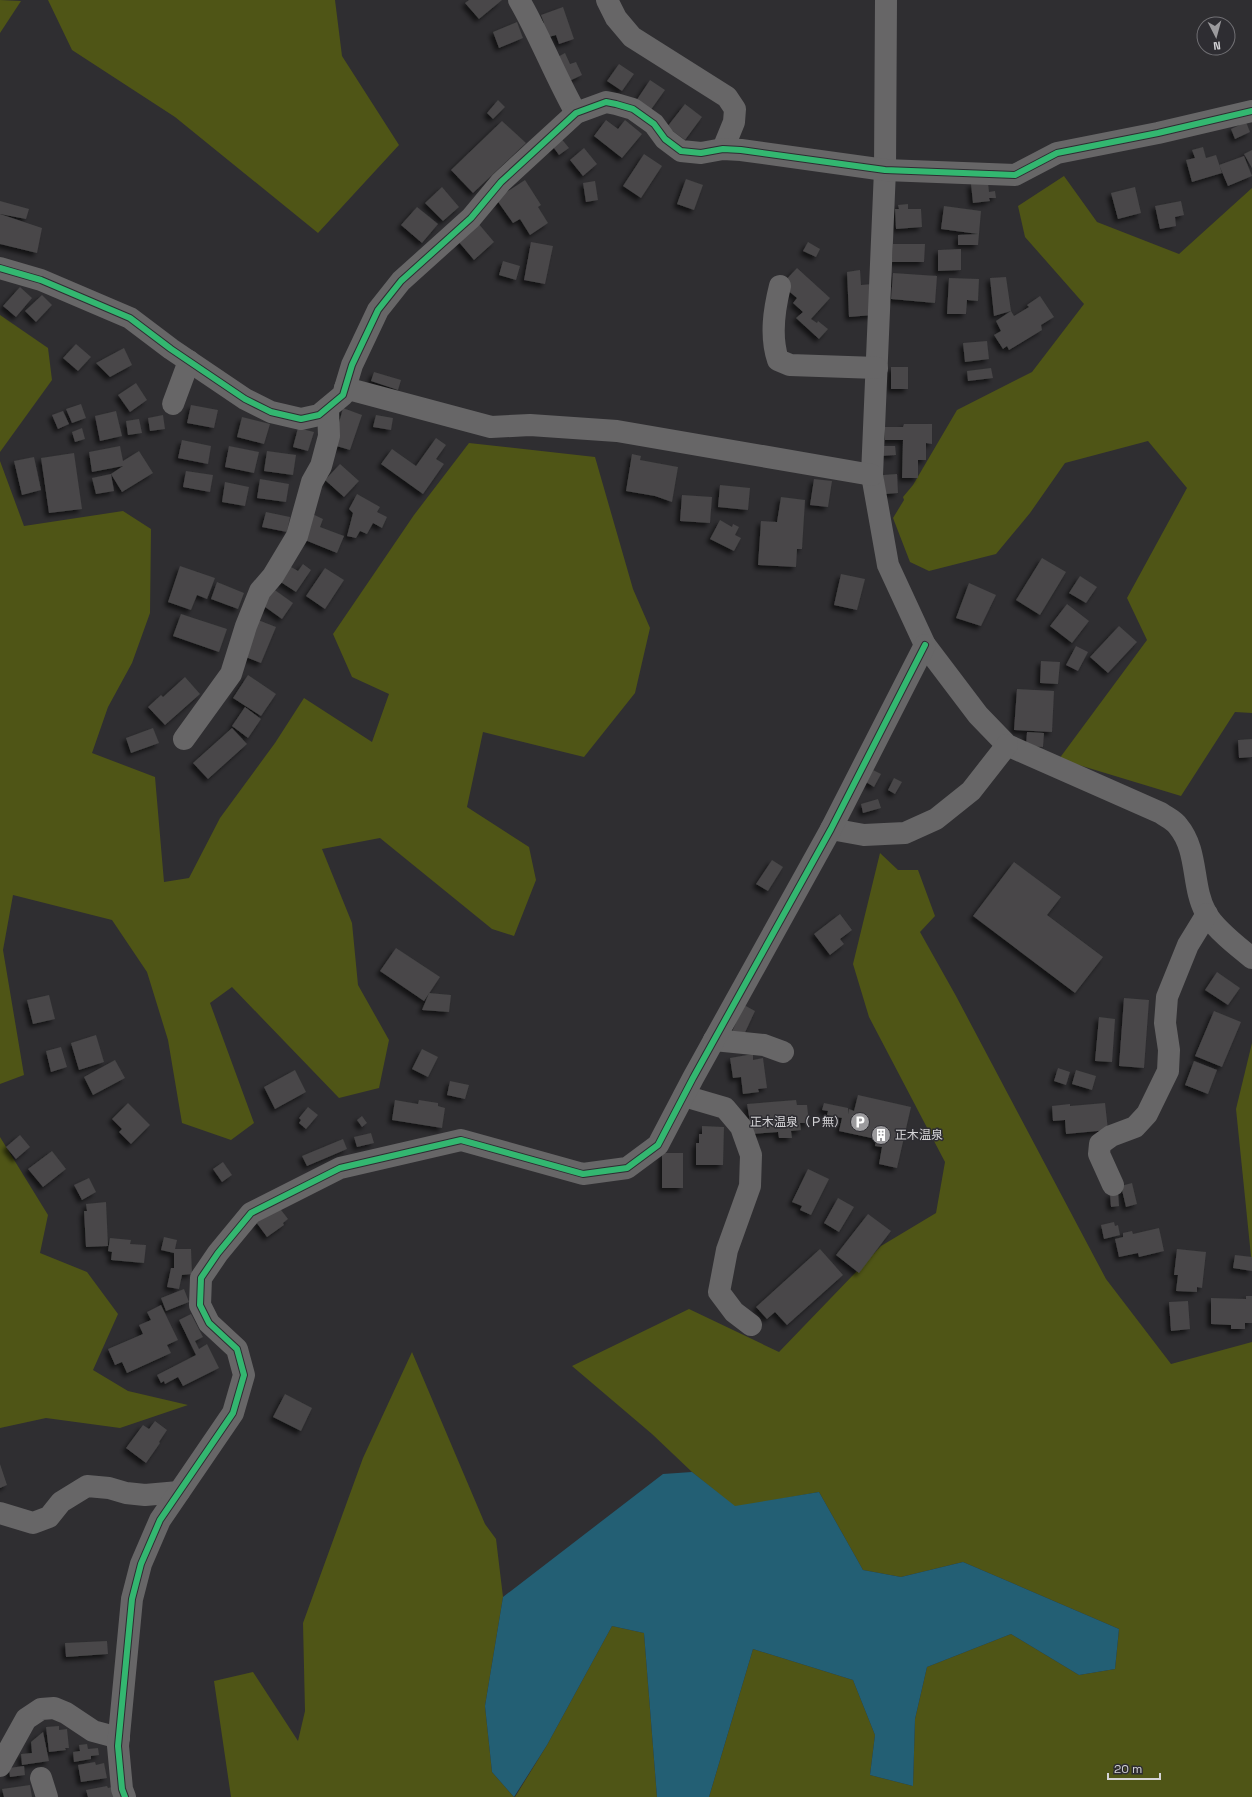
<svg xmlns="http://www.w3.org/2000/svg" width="1252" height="1797" viewBox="0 0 1252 1797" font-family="'Space Grotesk','Noto Sans JP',sans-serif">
  <defs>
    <filter id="shadow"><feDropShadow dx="-3.5" dy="3.5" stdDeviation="2" flood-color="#0009"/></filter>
  </defs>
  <rect width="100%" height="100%" fill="#2f2e31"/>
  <g fill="#4f5516">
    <polygon points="0,0 21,1 0,33"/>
    <polygon points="48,0 335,0 342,56 399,145 318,233 175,117 72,50"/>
    <polygon points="1064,176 1097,222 1179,254 1252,188 1252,713 1235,712 1181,796 1059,759 1147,640 1127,598 1187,488 1148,441 1065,463 1030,513 996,554 929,571 910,562 893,518 904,500 903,497 913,485 957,410 1032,372 1084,304 1025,237 1018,206"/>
    <polygon points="0,315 48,348 52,380 0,452"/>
    <polygon points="469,443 595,457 633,589 650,628 635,693 584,757 483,732 467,807 529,847 536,880 514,936 492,929 380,838 322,849 352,923 358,985 389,1040 379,1088 339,1098 232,987 210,1003 254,1123 231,1140 182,1123 168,1040 147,972 112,920 13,895 3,950 24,1075 0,1084 0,461 24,526 123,511 151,529 150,613 132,663 108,707 92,753 155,777 164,882 189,878 220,818 275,743 304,698 372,742 389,694 352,677 333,634 414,515"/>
    <polygon points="880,853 898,870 918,870 935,916 920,932 956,996 1106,1279 1171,1364 1252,1342 1252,1797 709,1797 753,1649 853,1680 875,1735 870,1775 913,1786 915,1719 927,1667 1011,1634 1079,1675 1115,1669 1119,1629 963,1562 901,1577 863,1570 819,1492 735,1507 692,1472 652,1434 572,1366 689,1309 779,1352 881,1246 936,1213 945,1162 869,1017 853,964"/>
    <polygon points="1252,1043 1252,1266 1236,1109"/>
    <polygon points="0,1137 48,1215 40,1253 87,1272 118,1314 93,1370 128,1391 188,1405 120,1428 46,1418 0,1428"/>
    <polygon points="412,1352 485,1524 496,1539 503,1597 485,1706 492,1772 514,1797 231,1797 214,1681 253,1672 298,1741 305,1711 303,1623 363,1458"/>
    <polygon points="612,1626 644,1633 657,1797 515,1797 547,1745"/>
  </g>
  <polygon fill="#235f74" points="692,1472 735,1506 819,1492 863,1570 901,1577 963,1562 1119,1629 1115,1669 1079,1675 1011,1634 927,1667 915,1719 913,1786 870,1775 875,1735 853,1680 753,1649 709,1797 657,1797 644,1633 612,1626 547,1745 514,1797 492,1772 485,1706 503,1597 663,1474"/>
  <g fill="#484748" filter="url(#shadow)">
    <polygon points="469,0 502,0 479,19 465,3"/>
    <polygon points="563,7 574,39 559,44 556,35 545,38 540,24 544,23 541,15"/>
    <polygon points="517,22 523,38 499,48 493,32"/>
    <polygon points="565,53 570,64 576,62 582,75 563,84 552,60"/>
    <polygon points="619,64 634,74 622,91 607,81"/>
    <polygon points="650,80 665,90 650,111 636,101"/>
    <polygon points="498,100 505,107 493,119 487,113"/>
    <polygon points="685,104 702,117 685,140 667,127"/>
    <polygon points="606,120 618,129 625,120 642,134 622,158 594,136"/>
    <polygon points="502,121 526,143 473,193 451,170"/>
    <polygon points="1246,122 1250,132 1235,139 1231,129"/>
    <polygon points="560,137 569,148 559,155 551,144"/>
    <polygon points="1203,147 1206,158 1216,155 1222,173 1192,182 1186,160 1195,158 1192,150"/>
    <polygon points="584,148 597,164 583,176 570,160"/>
    <polygon points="1252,150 1252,168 1244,154"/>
    <polygon points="644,154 662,166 641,198 623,186"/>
    <polygon points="1244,156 1252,176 1228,186 1219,165"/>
    <polygon points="686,179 703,185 694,210 677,204"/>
    <polygon points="525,180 541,205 538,207 548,223 530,235 520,219 513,223 496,199"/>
    <polygon points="595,181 598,200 586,202 583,183"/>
    <polygon points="988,182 989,192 995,191 996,198 989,198 990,201 973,203 971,184"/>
    <polygon points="442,187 459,207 443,221 425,203"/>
    <polygon points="1135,187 1141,213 1118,219 1111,193"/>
    <polygon points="0,201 29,209 26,219 0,214"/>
    <polygon points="1181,201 1184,215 1175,217 1176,226 1160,229 1155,206"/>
    <polygon points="908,204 908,209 921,209 922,227 896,229 895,209 899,209 898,205"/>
    <polygon points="944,206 981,211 978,245 958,245 958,235 978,234 941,229"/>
    <polygon points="417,207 438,224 422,243 401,225"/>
    <polygon points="0,214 42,228 37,253 0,244"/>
    <polygon points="478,223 494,242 474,260 458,241"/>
    <polygon points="531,242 553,246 545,284 524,280"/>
    <polygon points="808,242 820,249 816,257 803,251"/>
    <polygon points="893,244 925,244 924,262 892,262"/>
    <polygon points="961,249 961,270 938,271 938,250"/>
    <polygon points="503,261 520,266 516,280 499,275"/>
    <polygon points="797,268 830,298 811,319 817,323 818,321 828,329 819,339 796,318 803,312 793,303 797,298 785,288 783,283"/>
    <polygon points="860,270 861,285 873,284 873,315 849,317 847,272"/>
    <polygon points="893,273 937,276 935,303 891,299"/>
    <polygon points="1006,277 1011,311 1014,316 1029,307 1027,305 1040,296 1054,317 1041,325 1042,330 1009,350 1007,346 1003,349 994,335 1001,331 996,321 1011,311 994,316 990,278"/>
    <polygon points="949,278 979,279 978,301 967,300 966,314 947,314"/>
    <polygon points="20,287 32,298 16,317 3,306"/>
    <polygon points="42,295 52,305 36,322 25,311"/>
    <polygon points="987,341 989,359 965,362 963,343"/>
    <polygon points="76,344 91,357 78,371 63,358"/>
    <polygon points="124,348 132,365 110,377 96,363"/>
    <rect x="891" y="367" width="17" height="22"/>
    <polygon points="991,368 993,378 968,381 967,371"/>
    <polygon points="374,372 401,380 398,390 371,381"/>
    <polygon points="136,383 147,400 130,412 118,395"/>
    <polygon points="81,404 86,418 72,423 66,409"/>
    <polygon points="191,405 218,410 214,428 187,423"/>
    <polygon points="343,408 362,415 350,450 333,445"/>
    <polygon points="63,411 69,424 58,429 52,415"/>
    <polygon points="116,411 122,436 100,441 95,416"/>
    <polygon points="163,415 165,429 150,431 148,418"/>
    <polygon points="376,415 393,418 391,430 373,427"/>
    <polygon points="242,417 270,424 264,444 237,437"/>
    <polygon points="139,419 142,433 128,435 126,421"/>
    <polygon points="904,424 932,424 932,444 926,443 926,460 918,460 918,478 902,478 903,440 885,440 885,427 903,427"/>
    <polygon points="82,428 85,439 75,442 72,432"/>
    <polygon points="298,428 314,432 308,451 293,447"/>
    <polygon points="436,438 446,445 436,459 444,464 423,494 381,464 392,449 416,466"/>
    <polygon points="182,440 211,446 208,464 178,458"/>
    <polygon points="120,446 123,461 139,451 153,473 122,492 111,474 123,466 92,472 89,452"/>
    <polygon points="229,446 259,452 254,473 225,467"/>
    <polygon points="879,446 895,446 896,455 880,456"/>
    <polygon points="267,451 296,455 293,475 264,471"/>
    <polygon points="74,453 82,509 49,513 41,458"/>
    <polygon points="632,454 641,456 640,460 678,467 672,502 655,496 626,491"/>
    <polygon points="34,457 41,490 22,495 14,461"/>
    <polygon points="340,464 359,481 344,497 325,480"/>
    <polygon points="186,471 213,475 210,492 183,487"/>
    <polygon points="111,474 114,491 96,494 92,478"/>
    <polygon points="897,474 898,493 885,494 883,475"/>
    <polygon points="260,479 289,484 286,502 257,498"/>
    <polygon points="814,479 832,481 828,507 810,505"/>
    <polygon points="225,482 249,487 245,506 222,502"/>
    <polygon points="720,485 750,488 748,510 718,507"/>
    <polygon points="357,494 380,507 377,512 387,517 382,528 373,523 367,534 360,531 356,538 347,536 353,513 349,509"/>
    <polygon points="682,495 712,497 710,523 680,521"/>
    <polygon points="781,497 805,500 802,549 797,549 796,567 758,565 761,521 777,522"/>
    <polygon points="266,512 290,517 287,532 262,527"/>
    <polygon points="310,513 323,519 320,527 344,536 337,553 300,538"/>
    <polygon points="720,520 732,527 733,524 739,527 735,535 741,538 734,551 710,539"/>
    <polygon points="1042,558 1066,572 1040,615 1016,600"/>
    <polygon points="286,564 298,571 303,564 311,570 296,592 276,579"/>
    <polygon points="180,566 215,578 207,599 197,595 191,610 168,602"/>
    <polygon points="325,568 344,580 325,609 306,596"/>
    <polygon points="841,574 865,579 857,610 834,605"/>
    <polygon points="1080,576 1097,587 1086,603 1069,593"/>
    <polygon points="217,582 244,593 238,609 211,599"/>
    <polygon points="969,583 996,595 981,626 956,618"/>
    <polygon points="272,588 293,603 282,619 261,604"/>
    <polygon points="1067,604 1089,621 1072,643 1050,626"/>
    <polygon points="181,614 227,629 219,652 173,636"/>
    <polygon points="253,618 276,627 261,663 238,654"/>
    <polygon points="1119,626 1137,642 1108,673 1090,657"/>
    <polygon points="1076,646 1088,652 1078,671 1066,665"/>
    <polygon points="1041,661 1060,662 1058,684 1040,683"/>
    <polygon points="248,675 276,694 261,716 233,698"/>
    <polygon points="185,677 200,694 165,725 148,707 161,695 163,697"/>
    <polygon points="1017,689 1054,691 1052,732 1014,730"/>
    <polygon points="245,707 261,719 248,738 232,726"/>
    <polygon points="153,728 159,743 131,753 126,738"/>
    <polygon points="232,728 247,744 208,779 193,763"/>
    <polygon points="1027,732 1044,733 1043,747 1026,746"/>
    <polygon points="1252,739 1252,757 1239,758 1238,740"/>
    <polygon points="873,770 881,774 874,787 866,782"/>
    <polygon points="894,778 902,782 895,794 888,790"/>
    <polygon points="878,799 881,808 863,813 861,804"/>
    <polygon points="772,860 783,867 768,891 756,884"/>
    <polygon points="1014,862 1061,897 1047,915 1103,957 1075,993 973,916"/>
    <polygon points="840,914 852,930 840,939 844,944 830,955 814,934"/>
    <polygon points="396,948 440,977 424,1001 380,971"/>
    <polygon points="1217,972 1240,988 1228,1005 1205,990"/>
    <polygon points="429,993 451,995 449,1012 422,1010"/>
    <polygon points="49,995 55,1019 33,1024 27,1000"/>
    <polygon points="1124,998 1149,1000 1144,1068 1119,1066"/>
    <polygon points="744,1005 755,1011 742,1039 731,1034"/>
    <polygon points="1214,1011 1241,1022 1222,1067 1195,1056"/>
    <polygon points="1099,1017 1115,1019 1112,1062 1095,1061"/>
    <polygon points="96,1035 104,1062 79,1070 71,1043"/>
    <polygon points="61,1047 67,1067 51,1072 46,1051"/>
    <polygon points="422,1049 438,1057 428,1077 412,1069"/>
    <polygon points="753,1054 753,1060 763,1058 767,1088 758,1089 759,1092 743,1094 741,1077 733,1078 730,1058"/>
    <polygon points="115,1060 125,1078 93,1095 84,1077"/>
    <polygon points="1194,1061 1217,1070 1208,1094 1185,1085"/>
    <polygon points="1058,1068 1070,1072 1066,1085 1054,1081"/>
    <polygon points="295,1070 306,1092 275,1109 264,1087"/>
    <polygon points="1076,1070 1096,1076 1092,1090 1072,1084"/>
    <polygon points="450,1081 469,1085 465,1099 447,1095"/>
    <polygon points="858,1095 911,1107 897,1168 879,1164 882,1147 875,1146 876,1139 839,1131 842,1118 827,1115 828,1111 822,1110 824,1103 848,1108 848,1114 849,1109 854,1111"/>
    <polygon points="395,1100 418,1104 419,1100 438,1103 438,1106 445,1108 442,1128 392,1120"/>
    <polygon points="796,1100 797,1105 807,1105 809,1123 800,1123 801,1130 791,1131 792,1138 779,1138 778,1132 752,1134 747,1104"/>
    <polygon points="128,1103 150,1125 131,1144 119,1132 122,1129 112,1119"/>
    <polygon points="1105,1103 1108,1130 1066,1134 1065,1120 1053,1121 1052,1106 1070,1104 1070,1106"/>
    <polygon points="308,1107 318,1115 306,1129 299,1123 301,1120 299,1118"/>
    <polygon points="362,1116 367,1123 362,1127 357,1120"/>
    <polygon points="702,1126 724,1127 723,1165 696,1165 696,1143 699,1143 699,1134 702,1134"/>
    <polygon points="371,1133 374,1143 357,1147 354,1137"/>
    <polygon points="20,1135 30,1147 16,1159 6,1147"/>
    <polygon points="343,1139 347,1149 307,1166 302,1156"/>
    <polygon points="52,1151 66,1169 43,1187 28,1169"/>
    <rect x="662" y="1153" width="21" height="35"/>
    <polygon points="223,1162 232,1175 222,1182 213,1169"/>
    <polygon points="808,1169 829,1179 811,1215 800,1210 802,1206 792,1202"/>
    <polygon points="89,1178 96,1192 82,1200 74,1185"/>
    <polygon points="1132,1183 1137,1204 1126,1207 1121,1186"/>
    <polygon points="1118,1193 1119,1206 1111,1207 1110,1194"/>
    <polygon points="838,1198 854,1207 839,1232 824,1223"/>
    <polygon points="106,1202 108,1246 86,1247 84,1211 87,1211 86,1204"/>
    <polygon points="278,1206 288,1219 283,1223 284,1225 267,1237 256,1222"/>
    <polygon points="868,1214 891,1231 859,1273 836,1255"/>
    <polygon points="1114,1222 1115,1226 1118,1225 1120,1235 1104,1239 1101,1225"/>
    <polygon points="1159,1228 1164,1251 1139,1257 1138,1253 1119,1257 1115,1239 1123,1237 1123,1233 1132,1231 1133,1234"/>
    <polygon points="164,1237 177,1240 175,1249 191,1249 192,1274 182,1275 179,1289 167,1287 171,1268 174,1268 174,1253 161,1250"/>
    <polygon points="110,1238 131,1240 130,1244 146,1245 144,1263 111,1260 112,1252 108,1251"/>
    <polygon points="820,1249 843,1275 787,1325 775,1312 767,1319 756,1307"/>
    <polygon points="1177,1249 1206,1252 1202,1288 1197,1287 1197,1292 1176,1291 1178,1275 1174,1275"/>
    <polygon points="1235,1255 1252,1257 1252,1271 1233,1268"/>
    <polygon points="184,1289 189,1302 166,1311 161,1298"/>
    <polygon points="1246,1296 1252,1296 1252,1323 1245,1323 1245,1329 1231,1329 1231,1325 1211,1324 1211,1298 1246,1299"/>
    <polygon points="1188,1301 1190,1329 1171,1331 1169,1302"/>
    <polygon points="161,1305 178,1340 167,1345 171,1353 127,1373 122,1362 115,1365 108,1349 143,1334 139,1325 151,1320 147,1312"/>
    <polygon points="191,1314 203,1337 195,1341 199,1349 207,1344 219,1368 183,1386 178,1377 165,1384 164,1381 161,1383 157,1375 196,1355 179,1320"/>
    <polygon points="285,1394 312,1408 301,1431 273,1417"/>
    <polygon points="155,1421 167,1430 159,1442 160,1443 146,1463 126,1448 143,1425 149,1429"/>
    <polygon points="0,1464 7,1485 0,1488"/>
    <polygon points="107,1641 108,1654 66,1657 65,1643"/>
    <polygon points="59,1726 59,1730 67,1729 69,1748 65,1748 66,1750 49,1752 46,1727"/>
    <polygon points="43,1732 49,1761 22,1765 21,1754 32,1753 31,1742"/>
    <polygon points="87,1744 88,1749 98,1748 99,1755 91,1756 91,1759 74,1762 73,1752 80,1751 79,1745"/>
    <polygon points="95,1762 96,1765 104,1763 107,1778 81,1782 78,1765"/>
    <polygon points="24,1766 25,1775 10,1777 9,1768"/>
    <polygon points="30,1785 32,1797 4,1797 2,1789"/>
    <polygon points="107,1786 108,1788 112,1787 114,1797 88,1797 86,1790"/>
  </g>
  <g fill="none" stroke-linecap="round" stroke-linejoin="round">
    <g stroke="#676667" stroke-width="22">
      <path d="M519 0C540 36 555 76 576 113"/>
      <polyline points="607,0 616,18 632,37 727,97 735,109 734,122 723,149"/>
      <path d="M886 0 885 170 872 475 888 565 925 645 978 715 1007 745 1161 813C1166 817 1174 820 1178 826 1199 851 1191 886 1206 913 1214 928 1238 947 1252 958"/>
      <polyline points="0,268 41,280 130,318 171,349 245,399 271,412 301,419 319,415 343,395 352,365 378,310 401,281 471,218 501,182 576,113 606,102 616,104 633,109 654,124 665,139 681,151 701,153 723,149 741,150 885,170 1015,175 1057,153 1158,133 1252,111"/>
      <path d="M780 286C774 310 770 336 778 360L790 365 877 368"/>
      <polyline points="345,388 491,427 530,425 617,431 872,475"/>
      <polyline points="173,404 189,361"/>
      <polyline points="184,739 231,674 246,626 260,591 273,576 297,536 312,482 321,466 329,436 328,408"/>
      <polyline points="831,829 864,835 905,833 936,819 971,791 1007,745"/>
      <polyline points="714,1040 764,1045 783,1052"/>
      <polyline points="684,1096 725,1108 741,1127 751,1155 750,1186 727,1250 719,1292 734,1312 751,1325"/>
      <polyline points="1113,1185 1099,1154 1100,1144 1111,1136 1135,1127 1147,1114 1168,1071 1169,1050 1165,1023 1167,997 1188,945 1207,914"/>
      <polyline points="0,1513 33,1523 49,1517 61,1502 87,1486 109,1488 126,1493 145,1495 179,1492"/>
      <polyline points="0,1766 26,1719 41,1709 54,1708 66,1713 93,1731 119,1738"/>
      <polyline points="41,1778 47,1797"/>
      <polyline points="125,1797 122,1789 118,1746 132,1599 141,1564 160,1520 233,1413 244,1375 237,1349 209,1323 200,1305 201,1278 218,1253 251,1213 340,1168 461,1140 583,1174 627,1168 658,1145 693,1078 831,829 925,645"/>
    </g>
    <defs>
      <g id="cycleway">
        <polyline points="0,268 41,280 130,318 171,349 245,399 271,412 301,419 319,415 343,395 352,365 378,310 401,281 471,218 501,182 576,113 606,102 616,104 633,109 654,124 665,139 681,151 701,153 723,149 741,150 885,170 1015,175 1057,153 1158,133 1252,111"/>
        <polyline points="125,1797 122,1789 118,1746 132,1599 141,1564 160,1520 233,1413 244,1375 237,1349 209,1323 200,1305 201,1278 218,1253 251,1213 340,1168 461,1140 583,1174 627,1168 658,1145 693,1078 831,829 925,645"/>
      </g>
    </defs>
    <use href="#cycleway" stroke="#2e2d32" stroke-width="8"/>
    <use href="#cycleway" stroke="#33b770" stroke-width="6"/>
  </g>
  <defs>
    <symbol id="parking-disc" viewBox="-11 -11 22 22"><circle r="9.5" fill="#9b9a9d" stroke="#2e2d32"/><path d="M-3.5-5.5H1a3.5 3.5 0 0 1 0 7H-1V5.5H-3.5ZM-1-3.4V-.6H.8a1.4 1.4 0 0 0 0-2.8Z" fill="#fff"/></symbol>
    <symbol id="building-disc" viewBox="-11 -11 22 22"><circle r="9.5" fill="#9b9a9d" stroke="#2e2d32"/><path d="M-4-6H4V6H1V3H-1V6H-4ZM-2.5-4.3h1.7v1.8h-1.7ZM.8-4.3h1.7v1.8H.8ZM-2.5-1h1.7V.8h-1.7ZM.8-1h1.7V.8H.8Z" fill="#fff"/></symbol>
  </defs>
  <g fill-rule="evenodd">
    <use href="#parking-disc" x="849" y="1111" width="22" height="22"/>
    <use href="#building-disc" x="870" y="1124" width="22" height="22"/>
  </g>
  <g text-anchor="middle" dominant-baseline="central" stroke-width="3" stroke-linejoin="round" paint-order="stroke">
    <g font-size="12" fill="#d5d4d7" stroke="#2e2d32" text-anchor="end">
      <text x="846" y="1122">正木温泉（Ｐ無）</text>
      <text x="895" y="1135" text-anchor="start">正木温泉</text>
    </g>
  </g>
  <g transform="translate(1216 36) rotate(174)"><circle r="19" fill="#2e2d32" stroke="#717074"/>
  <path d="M0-3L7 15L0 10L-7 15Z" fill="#9b9a9d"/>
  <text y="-6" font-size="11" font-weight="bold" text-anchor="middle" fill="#d5d4d7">N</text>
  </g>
  <path d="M1108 1773v6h52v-6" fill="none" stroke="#d5d4d7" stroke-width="2"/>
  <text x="1114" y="1773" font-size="12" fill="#d5d4d7" stroke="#2e2d32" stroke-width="3" paint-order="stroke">20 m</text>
</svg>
